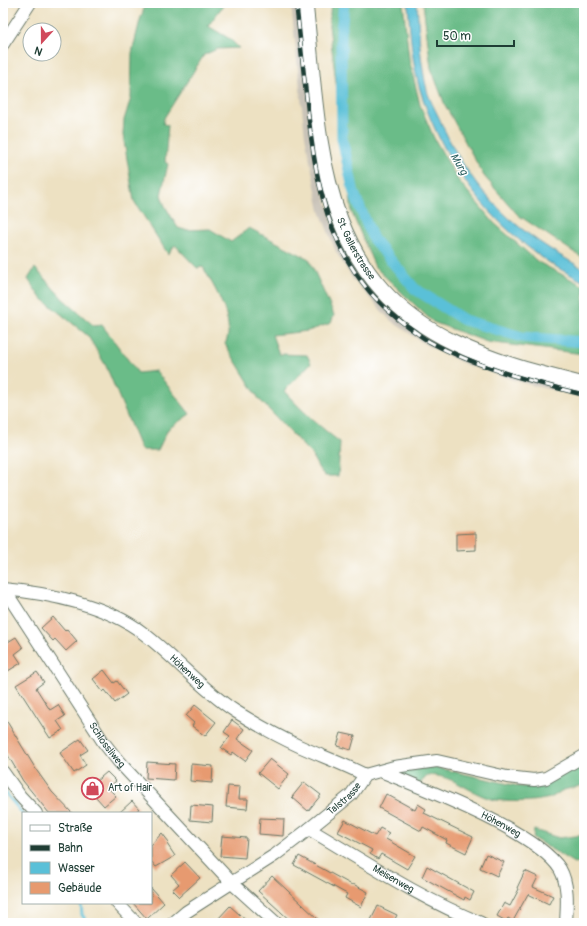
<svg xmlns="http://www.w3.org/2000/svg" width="587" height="926" viewBox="0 0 587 926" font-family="Pangolin,sans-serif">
  <rect width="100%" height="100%" fill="#fff"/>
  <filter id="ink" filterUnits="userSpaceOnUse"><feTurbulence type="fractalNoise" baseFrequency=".025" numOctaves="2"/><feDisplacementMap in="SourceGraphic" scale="8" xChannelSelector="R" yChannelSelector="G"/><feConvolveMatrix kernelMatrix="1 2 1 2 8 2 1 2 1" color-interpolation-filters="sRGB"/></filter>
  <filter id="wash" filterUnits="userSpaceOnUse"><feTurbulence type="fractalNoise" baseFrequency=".012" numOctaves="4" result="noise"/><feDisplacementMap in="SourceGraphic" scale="16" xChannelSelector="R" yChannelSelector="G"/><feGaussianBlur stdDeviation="0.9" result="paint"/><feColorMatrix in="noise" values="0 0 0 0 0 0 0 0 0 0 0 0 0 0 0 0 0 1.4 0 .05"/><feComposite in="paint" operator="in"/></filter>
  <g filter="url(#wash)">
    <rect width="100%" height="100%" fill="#ede1c2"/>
    <polygon fill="#c9c3b8" points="291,3 299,3 317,161 323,189 336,233 345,251 360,275 376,295 395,313 431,338 468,357 510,373 584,392 584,398 523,383 467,365 426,345 390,320 354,281 336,252 320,211 305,136"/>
    <g fill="#6abc88" stroke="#447c5e">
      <path d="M146 3H225L208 26 230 39 239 48 217 49 204 55 164 118 163 124 168 125 165 162 168 164 161 195 165 206 178 228 185 230 210 229 231 242 249 228 309 259 334 315 331 323 308 331 272 335 279 354 307 355 311 363 284 391C301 410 320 427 340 442L338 476H325L319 469 311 454 259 399 225 344C237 322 214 287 203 267L197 268 175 245 168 254 134 201 123 135 124 120 131 98 132 53 140 20Z"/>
      <polygon points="331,3 403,3 409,59 420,105 434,138 458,180 494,223 538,262 584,286 584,354 487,342 433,322 375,267 352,213 329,25"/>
      <polygon points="423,3 584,3 584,259 518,215 484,176 445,105 431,68"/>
      <polygon points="35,268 63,299 94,326 102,325 138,373 156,371 190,414 168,429 158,450 141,450 106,366 88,336 40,297 28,279"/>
      <path d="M584 764V784C577 788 570 788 563 790 559 792 555 796 550 798 534 802 507 803 492 799 470 794 450 772 426 776L420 784 393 773 428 767 438 768 522 787 545 783Z"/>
      <polygon points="534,830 559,838 584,835 584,862 574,863 533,838"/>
    </g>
    <path fill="#5ac0d8" stroke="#3c7e86" d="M408 3H417C419 33 420 64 428 94 432 105 439 116 443 127 475 196 518 233 584 269V282C572 275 558 269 547 261 489 222 444 163 422 96 412 67 410 34 408 3Z"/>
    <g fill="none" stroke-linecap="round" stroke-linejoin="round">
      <g stroke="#5ac0d8" stroke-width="3">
        <polyline points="3,790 23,814"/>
        <polyline points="81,903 82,915 88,923"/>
      </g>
      <polyline stroke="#5ac0d8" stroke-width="11" points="344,3 341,32 342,138 354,193 373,239 415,289 464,320 522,337 584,342"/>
    </g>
    <g id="blocks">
      <g fill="#e79a6f">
        <polygon points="476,533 476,550 456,551 456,534"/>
        <polygon points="53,617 65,631 67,629 77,641 66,651 55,639 53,641 41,628"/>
        <polygon points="16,637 23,648 15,654 21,663 8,671 3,664 3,645"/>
        <polygon points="104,670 114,683 117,681 127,694 115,703 105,690 103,692 93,679"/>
        <polygon points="37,672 44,682 36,688 50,710 58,705 65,716 57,721 63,730 50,738 16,685"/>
        <polygon points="195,705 216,722 205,736 192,726 194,723 186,716"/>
        <polygon points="3,715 37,771 52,792 72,813 49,813 23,781 3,747"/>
        <polygon points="232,720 244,729 237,739 253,750 245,761 233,752 231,755 221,748 230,736 224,732"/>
        <polygon points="341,733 355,736 351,750 337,746"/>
        <polygon points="80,739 88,750 80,755 86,765 74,773 60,753"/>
        <polygon points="270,759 289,774 278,789 258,773"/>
        <polygon points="147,762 175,764 174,780 146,778"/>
        <polygon points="191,764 213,766 212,783 190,781"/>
        <polygon points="107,772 116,781 108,788 116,796 104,806 88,788"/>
        <polygon points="304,782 321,795 308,811 292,797"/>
        <polygon points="228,786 240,787 239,799 248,799 247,809 226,807"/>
        <polygon points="386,794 415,810 418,804 426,809 424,813 473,837 466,853 446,843 447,840 423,827 421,831 379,808"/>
        <polygon points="132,801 139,809 134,813 119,813"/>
        <polygon points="191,805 213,807 212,822 190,820"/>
        <polygon points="260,818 284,819 283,836 259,834"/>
        <polygon points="345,820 375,836 380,828 389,833 386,839 415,856 407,869 381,854 378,859 370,854 372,850 338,832"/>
        <polygon points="162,833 169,842 167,844 175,856 156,867 151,861 151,845"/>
        <polygon points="222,836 247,838 245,858 220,856"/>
        <polygon points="486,854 504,862 497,876 480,868"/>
        <polygon points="299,856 352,885 353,884 368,892 361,907 345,898 347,894 294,865"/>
        <polygon points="185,862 200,878 179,897 172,890 179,884 171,875"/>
        <polygon points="427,866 474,892 470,900 465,897 464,900 422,877"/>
        <polygon points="525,871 538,877 533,887 553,896 549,904 528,894 513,921 508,918 506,921 497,916 504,903 510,906 519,889 517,888"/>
        <polygon points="272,876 318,919 313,923 293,923 258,891"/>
        <polygon points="151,888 164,903 147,919 133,903 151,903"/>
        <polygon points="230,906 249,923 222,923 218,919"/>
        <polygon points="378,906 397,915 393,923 377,923 371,920"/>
      </g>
    </g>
  </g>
  <g filter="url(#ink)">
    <use href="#blocks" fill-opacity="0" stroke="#677666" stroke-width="1"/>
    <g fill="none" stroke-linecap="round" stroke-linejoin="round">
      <defs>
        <g id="minor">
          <polyline points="3,44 30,3"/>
          <path id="s1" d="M3 589C48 593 107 605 143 633 175 657 201 689 235 711 256 724 277 736 299 746 321 756 344 764 365 775"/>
          <path id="s2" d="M4 589 104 743 119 762 232 883 276 923"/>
          <polyline points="3,772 20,796 36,813"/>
          <path id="s3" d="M383 772C425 789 537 832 560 869 569 885 567 905 566 923"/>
          <path id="s4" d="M309 829C365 862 421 899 481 923"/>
          <polyline points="117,903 136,923"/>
          <path id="s5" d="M173 923 186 912 275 855 309 829 351 795 365 775 394 767 437 761 507 777 534 780 546 778 584 756"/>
        </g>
        <g id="major">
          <path id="s6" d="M305 3C320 136 314 276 455 343 496 363 540 374 584 385"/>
        </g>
      </defs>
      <use href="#minor" stroke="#677666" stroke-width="14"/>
      <use href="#major" stroke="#677666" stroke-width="17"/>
      <use href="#minor" stroke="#fff" stroke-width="12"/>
      <use href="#major" stroke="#fff" stroke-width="15"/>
      <defs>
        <path id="rail" d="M296 3C300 36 303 69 307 102 316 191 331 271 407 326 415 331 422 338 430 342 478 368 531 381 584 395"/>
      </defs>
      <use href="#rail" stroke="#1f3d34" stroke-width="4.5"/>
      <use href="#rail" stroke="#fff" stroke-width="3" stroke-dasharray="9" stroke-linecap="butt"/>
    </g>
  </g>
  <defs>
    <symbol id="shop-ring" viewBox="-11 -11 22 22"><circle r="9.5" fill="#fff" stroke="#d1495b" stroke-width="1.5"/><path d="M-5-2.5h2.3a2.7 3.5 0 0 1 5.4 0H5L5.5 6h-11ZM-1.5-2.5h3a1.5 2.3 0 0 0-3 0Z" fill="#d1495b"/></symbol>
  </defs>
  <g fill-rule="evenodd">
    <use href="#shop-ring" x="80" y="776" width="25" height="25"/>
  </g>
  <g text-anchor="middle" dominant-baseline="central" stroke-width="3" stroke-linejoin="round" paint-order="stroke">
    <g font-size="10" fill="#1f3d34" stroke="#fff">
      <text stroke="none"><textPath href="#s6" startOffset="253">St. Gallerstrasse</textPath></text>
      <text stroke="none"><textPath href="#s1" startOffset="207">Höhenweg</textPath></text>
      <text stroke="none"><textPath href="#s2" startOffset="187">Schlössliweg</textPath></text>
      <text stroke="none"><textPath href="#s5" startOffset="212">Talstrasse</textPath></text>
      <text stroke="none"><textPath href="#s3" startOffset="129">Höhenweg</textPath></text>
      <text stroke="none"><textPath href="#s4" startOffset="98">Meisenweg</textPath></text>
    </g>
    <g font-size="10" fill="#1f3d34" stroke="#fff" text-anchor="start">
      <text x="108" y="788">Art of Hair</text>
    </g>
    <g font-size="11" font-style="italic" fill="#316465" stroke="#fff">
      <text transform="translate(459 164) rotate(59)">Murg</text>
    </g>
  </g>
  <rect width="587" height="926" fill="none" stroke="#fff" stroke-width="16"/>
  <rect x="22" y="812" width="130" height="92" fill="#ffffff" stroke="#a5b1ae"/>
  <rect x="30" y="825" width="20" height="6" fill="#ffffff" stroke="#a5b1ae"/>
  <text x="58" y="832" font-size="12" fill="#1f3d34">Straße</text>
  <rect x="30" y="845" width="20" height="6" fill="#1f3d34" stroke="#a5b1ae"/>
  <text x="58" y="852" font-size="12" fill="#1f3d34">Bahn</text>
  <rect x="30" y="862" width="20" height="12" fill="#5ac0d8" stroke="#a5b1ae"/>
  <text x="58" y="872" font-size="12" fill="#1f3d34">Wasser</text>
  <rect x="30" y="882" width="20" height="12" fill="#e79a6f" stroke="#a5b1ae"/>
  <text x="58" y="892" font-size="12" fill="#1f3d34">Gebäude</text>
  <g transform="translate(42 42) rotate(201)"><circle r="19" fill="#ffffff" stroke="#a5b1ae"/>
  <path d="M0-3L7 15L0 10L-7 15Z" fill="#d1495b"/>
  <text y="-6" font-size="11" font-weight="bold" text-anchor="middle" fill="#1f3d34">N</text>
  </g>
  <path d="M437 40v6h77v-6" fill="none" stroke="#1f3d34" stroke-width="2"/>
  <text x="443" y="40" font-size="12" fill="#1f3d34" stroke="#ffffff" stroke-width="3" paint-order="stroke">50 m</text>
</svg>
